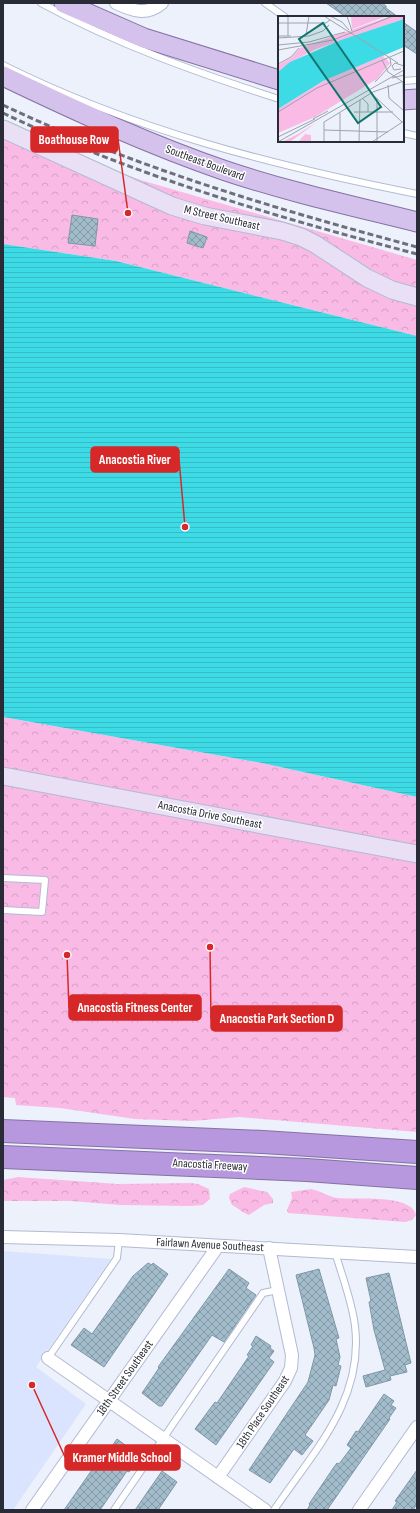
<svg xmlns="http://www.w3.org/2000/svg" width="420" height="1513" viewBox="0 0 420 1513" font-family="'Sofia Sans Condensed',sans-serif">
  <defs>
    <pattern id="forest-crowns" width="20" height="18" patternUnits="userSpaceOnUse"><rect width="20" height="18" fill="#fabae6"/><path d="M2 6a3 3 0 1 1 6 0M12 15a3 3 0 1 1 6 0" fill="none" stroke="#d6a0c6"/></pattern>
    <pattern id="water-rules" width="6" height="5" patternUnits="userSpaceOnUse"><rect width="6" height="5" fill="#3cdbe5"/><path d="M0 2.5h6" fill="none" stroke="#35bcc5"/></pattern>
    <pattern id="building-cross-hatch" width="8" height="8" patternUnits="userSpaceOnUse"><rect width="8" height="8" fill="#a2bccc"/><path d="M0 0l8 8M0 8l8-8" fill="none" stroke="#8499a6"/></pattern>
  </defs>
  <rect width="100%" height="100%" fill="#edf1fb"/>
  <polygon fill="#dbe4ff" points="3,1251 111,1259 36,1367 86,1404 13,1510 3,1510"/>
  <g fill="url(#forest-crowns)">
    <polygon points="3,133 144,181 417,260 417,336 116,261 3,244"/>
    <polygon points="3,717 262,763 417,797 417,1132 239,1117 192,1121 135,1119 60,1108 16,1105 15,1098 3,1097"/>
    <polygon points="18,1177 118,1184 190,1183 198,1184 209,1189 210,1199 203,1205 190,1206 120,1205 71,1201 3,1201 3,1180"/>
    <path d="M244 1187 267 1192 273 1199V1203L264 1205 249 1215C243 1213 238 1208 232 1205L229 1198 230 1194Z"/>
    <path d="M311 1189C321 1191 329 1197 338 1198 355 1200 411 1193 416 1215L412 1220 405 1222 288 1213 287 1210 292 1198 291 1192Z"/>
  </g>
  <polygon fill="url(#water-rules)" points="3,244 116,261 417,336 417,797 262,763 3,717"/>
  <g fill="url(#building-cross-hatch)" stroke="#7e98a7">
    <polygon points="326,3 382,3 386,6 386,8 398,17 346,17"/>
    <polygon points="403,22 417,32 417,54 403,45"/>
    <polygon points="72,215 98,219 95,246 68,243"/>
    <polygon points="190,231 207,237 203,248 187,243"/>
    <polygon points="148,1263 152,1265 153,1263 168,1274 104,1367 71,1345 84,1328 92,1334 133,1276"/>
    <polygon points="229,1269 249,1283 246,1288 256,1295 224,1342 212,1335 162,1406 159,1406 142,1393 159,1368 158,1367"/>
    <polygon points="319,1269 339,1338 336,1339 340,1357 338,1365 341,1366 336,1386 333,1385 329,1400 305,1435 313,1441 302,1455 294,1449 270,1483 249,1470 308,1382 315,1355 314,1348 296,1275"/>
    <polygon points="389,1273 411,1363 405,1365 407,1372 390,1376 391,1380 366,1387 363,1376 385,1370 374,1330 369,1302 371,1301 366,1278"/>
    <polygon points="256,1336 271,1346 270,1348 274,1351 269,1358 274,1362 216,1445 195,1429 215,1402 217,1403 249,1356 247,1355 253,1346 251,1345"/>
    <polygon points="384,1394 394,1401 391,1405 396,1408 389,1418 390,1419 327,1510 307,1510 310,1505 309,1504 334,1467 337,1463 339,1464 351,1448 347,1445 356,1431 358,1432"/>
    <polygon points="117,1439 140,1456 129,1472 127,1471 100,1510 64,1510 103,1454 105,1456"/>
    <polygon points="417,1470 417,1504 413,1510 392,1510 397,1502 395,1501"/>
    <polygon points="162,1471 177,1482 158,1510 135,1510"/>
  </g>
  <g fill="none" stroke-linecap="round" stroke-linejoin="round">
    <defs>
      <g id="lane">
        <path d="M41 3C116 44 198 73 279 99"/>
        <polyline points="265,3 285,17"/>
        <path d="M3 65C133 130 275 166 417 194"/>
        <polyline points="403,81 417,80"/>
        <polyline points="403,133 417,136"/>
        <polyline points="3,878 45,880 42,912 3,910"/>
        <polyline points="48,1358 117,1258 119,1240"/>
        <polyline points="114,1510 263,1293 278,1290"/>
        <path d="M274 1510C313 1452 364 1401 355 1326 352 1301 342 1276 335 1252"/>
      </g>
      <g id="street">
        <path d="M116 3C133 11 146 16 162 3"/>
        <polyline points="3,1237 119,1240 417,1257"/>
        <polyline points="48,1358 265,1510"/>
        <polyline points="218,1477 285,1381 291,1368 292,1355 269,1248"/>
        <polyline points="32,1510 218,1246"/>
        <polyline points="359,1510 417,1427"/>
      </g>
      <g id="secondary">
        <polyline points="3,129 172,206 205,216 282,231 301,237 315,244 367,278 392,290 417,297"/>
        <polyline points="3,776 417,854"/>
      </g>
      <g id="primary">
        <polyline points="64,3 144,38 279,80"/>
        <path d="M3 76C76 111 150 145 226 171 289 192 353 206 417 222"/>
        <polyline points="403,100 417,99"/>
      </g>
      <g id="highway">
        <polyline points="3,1131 263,1142 417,1152"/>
        <polyline points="3,1157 307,1170 417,1178"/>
      </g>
    </defs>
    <use href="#lane" stroke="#b1bad3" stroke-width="8"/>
    <use href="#street" stroke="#b1bad3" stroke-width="14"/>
    <use href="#secondary" stroke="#b1bad3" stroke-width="19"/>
    <use href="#primary" stroke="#8572a4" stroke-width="21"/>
    <use href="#highway" stroke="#8572a4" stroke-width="24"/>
    <use href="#lane" stroke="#fff" stroke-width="6"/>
    <use href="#street" stroke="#fff" stroke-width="12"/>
    <use href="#secondary" stroke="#e9e0f5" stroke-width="17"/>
    <use href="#primary" stroke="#d4c1ec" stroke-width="19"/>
    <use href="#highway" stroke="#b798df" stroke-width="22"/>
    <g stroke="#6d707a" stroke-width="3" stroke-dasharray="6 3" stroke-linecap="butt">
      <path d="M3 105C136 168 276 209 417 247"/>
      <path d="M3 113C135 176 276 217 417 254"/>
    </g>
  </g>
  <g text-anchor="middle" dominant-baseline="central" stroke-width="3" stroke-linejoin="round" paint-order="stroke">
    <g font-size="12" fill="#292c36" stroke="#fff">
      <text transform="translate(205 163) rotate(20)">Southeast Boulevard</text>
      <text transform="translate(222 218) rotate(13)">M Street Southeast</text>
      <text transform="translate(210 815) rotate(11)">Anacostia Drive Southeast</text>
      <text transform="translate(210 1165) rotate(3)">Anacostia Freeway</text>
      <text transform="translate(210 1245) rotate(3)">Fairlawn Avenue Southeast</text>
      <text transform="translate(125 1378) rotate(-55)">18th Street Southeast</text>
      <text transform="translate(263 1412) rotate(-56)">18th Place Southeast</text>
    </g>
  </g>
  <g transform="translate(278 16)">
    <rect width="126" height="126" fill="#edf1fb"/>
    <path d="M27 118 33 119V126H20Z" fill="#fabae6"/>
    <path d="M73 0H109L74 13ZM113 0H126V3L38 33 11 47 0 56V49L13 42 22 32ZM105 40 112 47 99 63 37 101 0 117V93L45 65ZM39 106 12 126H4L20 118Z" fill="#fabae6"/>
    <path d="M126 3V31L45 65 0 93V56L12 46 63 24Z" fill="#3cdbe5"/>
    <path fill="none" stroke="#9fa2ac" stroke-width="1" d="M46 0 120 47M52 0 64 6 71 14M69 0 74 15M0 7H48L52 4M28 19 31 0M0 20H13M10 20V0M0 22 31 20 45 15 51 9M0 29 31 26 67 16M0 34 55 24 115 0M104 44 110 56 125 66M0 48 13 41 21 32M123 53 116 54 114 50 117 47 126 50M114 62 126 59M97 66 113 49 112 42M125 66 126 126M110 69 111 82 125 94M93 77 124 106M84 82 90 88V96M99 82V126M0 96 39 72 126 35M76 96H115M62 97V126M35 103 50 95M46 114 110 116M0 121 37 103M0 126 126 54M46 126V106L95 76 126 65M81 126 82 84M94 126 126 105"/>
    <path fill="#0f766e" fill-opacity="0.15" stroke="#0f766e" stroke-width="2" d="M45 7 103 91 80 107 21 23Z"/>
    <rect width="126" height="126" fill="none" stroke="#292c36" stroke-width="2"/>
  </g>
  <path fill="none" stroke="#d62828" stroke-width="1.5" d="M128 213L118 139M185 527L179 459M67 955L69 1008M210 947L211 1019M32 1385L65 1457"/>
  <g fill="#d62828" stroke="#fff" stroke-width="1.5">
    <circle cx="128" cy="213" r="4"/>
    <circle cx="185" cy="527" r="4"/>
    <circle cx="67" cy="955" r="4"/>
    <circle cx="210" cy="947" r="4"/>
    <circle cx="32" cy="1385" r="4"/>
  </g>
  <g fill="#d62828" stroke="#d62828" stroke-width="1.5">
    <rect x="31" y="127" width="87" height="25" rx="4"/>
    <rect x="91" y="447" width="88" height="25" rx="4"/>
    <rect x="69" y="995" width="132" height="25" rx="4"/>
    <rect x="211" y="1006" width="131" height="25" rx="4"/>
    <rect x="65" y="1445" width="115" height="25" rx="4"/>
  </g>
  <g font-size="13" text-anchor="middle" font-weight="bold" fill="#fff">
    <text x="74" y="144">Boathouse Row</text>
    <text x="135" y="464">Anacostia River</text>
    <text x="135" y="1012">Anacostia Fitness Center</text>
    <text x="277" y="1023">Anacostia Park Section D</text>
    <text x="122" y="1462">Kramer Middle School</text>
  </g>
  <rect width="420" height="1513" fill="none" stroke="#292c36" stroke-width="8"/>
</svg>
